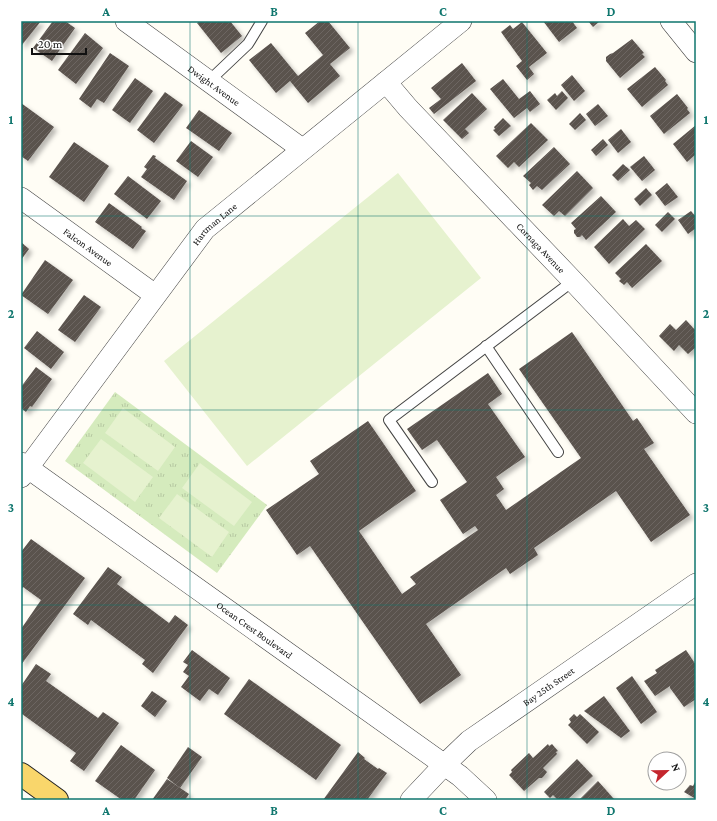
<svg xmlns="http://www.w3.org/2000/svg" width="717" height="821" viewBox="0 0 717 821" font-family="'Crimson Pro',serif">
  <defs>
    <pattern id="grass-tufts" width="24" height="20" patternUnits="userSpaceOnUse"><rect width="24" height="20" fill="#d5ebbd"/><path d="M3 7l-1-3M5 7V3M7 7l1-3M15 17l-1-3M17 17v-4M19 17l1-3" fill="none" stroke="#b6c8a1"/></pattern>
    <pattern id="building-hatch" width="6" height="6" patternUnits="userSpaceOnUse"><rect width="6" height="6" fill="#5a524d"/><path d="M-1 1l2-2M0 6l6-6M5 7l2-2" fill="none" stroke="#6d6662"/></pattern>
    <filter id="shadow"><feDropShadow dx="3.5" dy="3.5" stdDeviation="2" flood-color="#0004"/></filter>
  </defs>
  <rect width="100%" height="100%" fill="#fffdf5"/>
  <polygon fill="url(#grass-tufts)" points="115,392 267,505 217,573 65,461"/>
  <g fill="#e6f2cf">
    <polygon points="398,173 481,278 247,466 164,361"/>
    <polygon points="123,408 175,447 158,471 105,433"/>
    <polygon points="101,439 153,477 135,502 83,463"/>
    <polygon points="200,463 252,502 234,526 182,488"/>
    <polygon points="177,494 229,532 212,557 159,518"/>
  </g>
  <g fill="url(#building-hatch)" filter="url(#shadow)">
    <polygon points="21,21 41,21 22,45 21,44"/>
    <polygon points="53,21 65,21 75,28 52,61 33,48"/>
    <polygon points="200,21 230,21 242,36 221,53 197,23"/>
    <polygon points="320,21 328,21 350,48 330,64 340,76 308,103 290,81 276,93 249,60 271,43 298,76 323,55 305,33"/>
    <polygon points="543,21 572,21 577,28 559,42"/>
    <polygon points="588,21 600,21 593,27"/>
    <polygon points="522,22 547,53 529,67 534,74 527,80 516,66 522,61 501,32 510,25 513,29"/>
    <polygon points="85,33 103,48 76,84 58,70"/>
    <polygon points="632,39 644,53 642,54 645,57 620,78 606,61 606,57 610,54 613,53"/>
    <polygon points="110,53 129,66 104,103 97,99 91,108 79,99"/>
    <polygon points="462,63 476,81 434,114 429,108 441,99 431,88"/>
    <polygon points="655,67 666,80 665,81 668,85 642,107 627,89"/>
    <polygon points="572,75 585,91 574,101 561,85"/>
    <polygon points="135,78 153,91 130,123 112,110"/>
    <polygon points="503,79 519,99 530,91 540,104 530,112 527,108 514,118 490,89"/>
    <polygon points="562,91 568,98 556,110 547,100 555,93 557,96"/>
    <polygon points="165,92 183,105 154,143 137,130"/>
    <polygon points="472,93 487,109 465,129 469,133 462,139 443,120"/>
    <polygon points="677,94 688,108 687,109 690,113 664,134 650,116"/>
    <polygon points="21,103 54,127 28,161 21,156"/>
    <polygon points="598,104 608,116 595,126 586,114"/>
    <polygon points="199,110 232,133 219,151 186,128"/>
    <polygon points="580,113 586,120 575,130 569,124"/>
    <polygon points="503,118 511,126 499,136 493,130 495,129 494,127"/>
    <polygon points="531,123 548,140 519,167 514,162 508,168 496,156"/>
    <polygon points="696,125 696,154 687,162 673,144"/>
    <polygon points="621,129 631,142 618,153 608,140"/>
    <polygon points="603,139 608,145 596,156 591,150"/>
    <polygon points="191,141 213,157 198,177 176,161"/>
    <polygon points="74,142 109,166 84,202 49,177"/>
    <polygon points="554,147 570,164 542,190 537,186 533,190 529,185 531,183 523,176"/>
    <polygon points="153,155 156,156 155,158 187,181 174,200 141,177 147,169 144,167"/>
    <polygon points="644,156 655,170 642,181 630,167"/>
    <polygon points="623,164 630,170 618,181 612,175"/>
    <polygon points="577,171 593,188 565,216 559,211 554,216 542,205"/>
    <polygon points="128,176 161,201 147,219 114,194"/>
    <polygon points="667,183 678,197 665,206 655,193"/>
    <polygon points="646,188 652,195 640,206 634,199"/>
    <polygon points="601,196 616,212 586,240 582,235 580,237 577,237 574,233 574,230 576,229 571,223"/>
    <polygon points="109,203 142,227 141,228 146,231 133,249 95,222"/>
    <polygon points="691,211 696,217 696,228 688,234 678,220"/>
    <polygon points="668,212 675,219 662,232 655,225"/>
    <polygon points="623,219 629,226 636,220 645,229 609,264 594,247"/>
    <polygon points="21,242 29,249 21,260"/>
    <polygon points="646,244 662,261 632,288 627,282 624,285 619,281 621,279 615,273"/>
    <polygon points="45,260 73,280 48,314 21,295"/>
    <polygon points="84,295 101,307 75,342 58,330"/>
    <polygon points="686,320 696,331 696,347 688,354 679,345 674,351 659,336 670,324 676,330"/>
    <polygon points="37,331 64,352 51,369 24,348"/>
    <polygon points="572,332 633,421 637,418 654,443 644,449 690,515 651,542 616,491 534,548 538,555 510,574 506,568 426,624 461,675 420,704 310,546 297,555 266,510 319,474 310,461 368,421 416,491 359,531 402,594 416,584 410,577 478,530 475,526 463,534 440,500 467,482 437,440 422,450 407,429 488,373 502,394 488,404 525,457 496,477 504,489 496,495 506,510 581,458 519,369"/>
    <polygon points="36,367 52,379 32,407 30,406 26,412 21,408 21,387"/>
    <polygon points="31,539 85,578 21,665 21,629 41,600 23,587 21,590 21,552"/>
    <polygon points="108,567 122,577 117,584 169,623 175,615 188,625 153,673 142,664 145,660 91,620 88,625 73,614"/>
    <polygon points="192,650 230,678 218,695 209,689 200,701 181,687 189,676 183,672 188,665 183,662"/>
    <polygon points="686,650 696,665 696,699 684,707 670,688 670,686 655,696 644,681 657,673 655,670"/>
    <polygon points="36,664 51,674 46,681 98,718 103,712 119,723 84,771 70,761 76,753 22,714 21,715 21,686"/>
    <polygon points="632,676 657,712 641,724 616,688"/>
    <polygon points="249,679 341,745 316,780 224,714"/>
    <polygon points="152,691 167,701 155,717 141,706"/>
    <polygon points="604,696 630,731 621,738 584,711"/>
    <polygon points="574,714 577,717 580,714 599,732 587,744 568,725 571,722 569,719"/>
    <polygon points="548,744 549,746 552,744 558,751 556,752 557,754 543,768 547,772 544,776 542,778 539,778 524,791 509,775 512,772 511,770 529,753 533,758"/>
    <polygon points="121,745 155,770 134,800 122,800 95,781"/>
    <polygon points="188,747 202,757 180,788 167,778"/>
    <polygon points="358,752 365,758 364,759 378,769 379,768 387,773 367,800 323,800"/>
    <polygon points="577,759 593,776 567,800 558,800 553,795 550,798 544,792"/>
    <polygon points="167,779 189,794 185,800 152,800"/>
    <polygon points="696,780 696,799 684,792 690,785 693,786"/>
    <polygon points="598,781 614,799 613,800 579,800"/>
  </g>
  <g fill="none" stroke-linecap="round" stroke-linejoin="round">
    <defs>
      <g id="service">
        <polyline points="209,81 248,44 262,21"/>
        <polyline points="486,346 558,452"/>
        <polyline points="432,482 389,420 573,281"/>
      </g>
      <g id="minor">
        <path id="s1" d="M126 21 302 149"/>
        <polyline points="671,21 696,52"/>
        <path id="s2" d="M386 82 408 108 573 281 696 413"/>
        <path id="s3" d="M21 198 155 295"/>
        <path id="s4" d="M21 463 460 776 486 800"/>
        <path id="s5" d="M21 477 205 229 461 21"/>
        <path id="s6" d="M411 800 444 765 469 741 696 584"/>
      </g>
      <polyline id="primary" points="21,774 57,800"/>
    </defs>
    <use href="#service" stroke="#444" stroke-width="12"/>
    <use href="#minor" stroke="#444" stroke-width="22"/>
    <use href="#primary" stroke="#222" stroke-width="24"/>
    <use href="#service" stroke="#fff" stroke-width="10"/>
    <use href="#minor" stroke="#fff" stroke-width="21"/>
    <use href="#primary" stroke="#f9d66b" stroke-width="22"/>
  </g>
  <path fill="none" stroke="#0f766e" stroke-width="1" stroke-opacity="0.55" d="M190 21V800M358 21V800M527 21V800M21 216H696M21 410H696M21 605H696"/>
  <g text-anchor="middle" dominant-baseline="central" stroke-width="4" stroke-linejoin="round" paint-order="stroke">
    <g font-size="10" fill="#111" stroke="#fff">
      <text stroke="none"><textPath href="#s1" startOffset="109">Dwight Avenue</textPath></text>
      <text stroke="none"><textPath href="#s5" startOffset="319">Hartman Lane</textPath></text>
      <text stroke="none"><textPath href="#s3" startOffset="83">Falcon Avenue</textPath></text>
      <text stroke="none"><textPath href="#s2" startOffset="227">Cornaga Avenue</textPath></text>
      <text stroke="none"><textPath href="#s4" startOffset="287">Ocean Crest Boulevard</textPath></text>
      <text stroke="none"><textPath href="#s6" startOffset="179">Bay 25th Street</textPath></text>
    </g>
  </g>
  <rect width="717" height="821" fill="none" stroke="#ffffff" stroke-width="44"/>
  <g transform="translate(667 771) rotate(68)"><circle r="19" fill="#ffffff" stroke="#a0a0a0"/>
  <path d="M0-3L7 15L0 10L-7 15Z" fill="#c4262e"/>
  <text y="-6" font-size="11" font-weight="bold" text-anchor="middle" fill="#111111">N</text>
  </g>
  <path d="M32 48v6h54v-6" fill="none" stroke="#111111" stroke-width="2"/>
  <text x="38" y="48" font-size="12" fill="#111111" stroke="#ffffff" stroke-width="3" paint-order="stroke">20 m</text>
  <rect x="22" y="22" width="673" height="777" fill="none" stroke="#0f766e" stroke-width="1.5"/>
  <g font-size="13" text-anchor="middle" font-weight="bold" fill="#0f766e">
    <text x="106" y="16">A</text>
    <text x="274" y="16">B</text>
    <text x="443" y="16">C</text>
    <text x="611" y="16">D</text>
    <text x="11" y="124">1</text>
    <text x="706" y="124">1</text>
    <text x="11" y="318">2</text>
    <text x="706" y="318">2</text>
    <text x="11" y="512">3</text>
    <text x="706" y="512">3</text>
    <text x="11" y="706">4</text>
    <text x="706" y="706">4</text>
    <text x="106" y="815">A</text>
    <text x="274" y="815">B</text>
    <text x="443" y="815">C</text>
    <text x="611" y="815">D</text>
  </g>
</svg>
